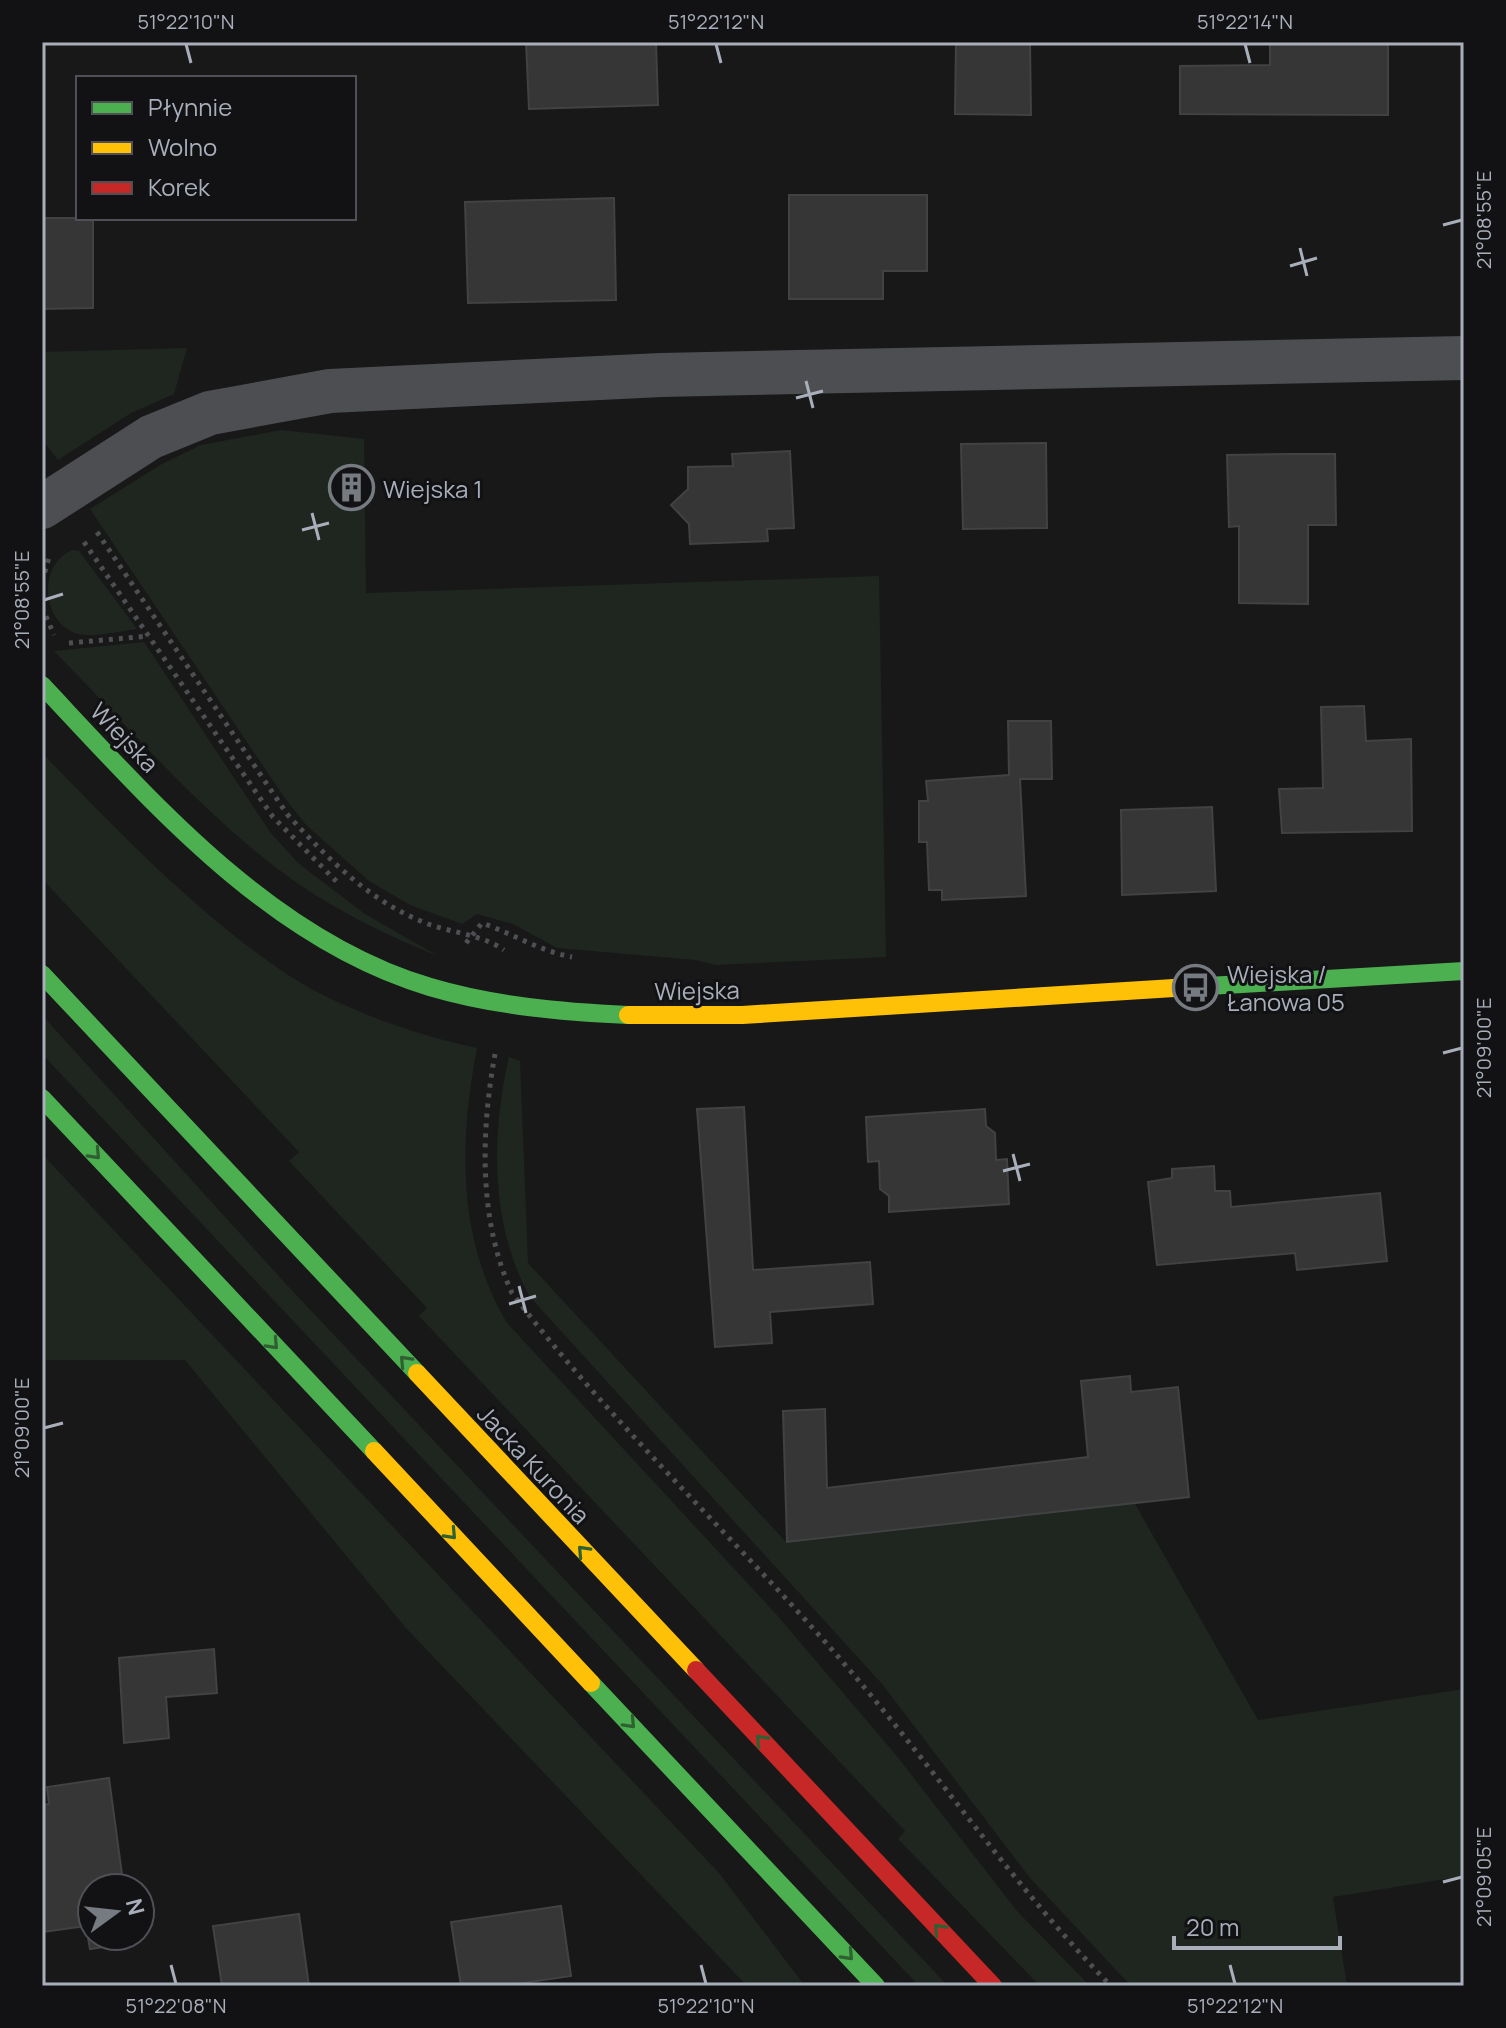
<svg xmlns="http://www.w3.org/2000/svg" width="1506" height="2028" viewBox="0 0 1506 2028" font-family="Manrope,sans-serif">
  <rect width="100%" height="100%" fill="#181818"/>
  <g fill="#1e261f">
    <polygon points="187,348 174,394 131,413 58,460 42,439 42,352"/>
    <polygon points="281,430 364,439 366,593 879,576 886,957 716,965 696,960 557,948 513,924 477,914 462,924 410,905 369,881 306,825 284,797 90,509 160,465 201,445"/>
    <path d="M73 550 79 551 137 629C119 631 91 639 75 633 41 620 38 563 73 550Z"/>
    <path d="M144 642 270 832 298 863 365 914 438 956C388 936 341 913 297 883 206 819 131 729 54 651Z"/>
    <path d="M42 753C118 831 194 911 285 973 338 1008 415 1035 477 1048 459 1141 457 1239 507 1323L776 1614 896 1755 1017 1911 1090 1986H1040L898 1839 905 1831 419 1316 427 1308 289 1161 299 1152 42 879Z"/>
    <polygon points="42,1015 286,1284 948,1986 919,1986 42,1054"/>
    <path d="M509 1057 520 1061 528 1263 787 1543 1135 1504 1258 1720 1464 1689V1876L1333 1897 1347 1986H1131L1030 1878 882 1684 530 1297C490 1225 491 1135 509 1057Z"/>
    <polygon points="42,1154 719,1873 805,1986 747,1986 405,1627 185,1360 42,1360"/>
  </g>
  <g fill="#363637" stroke="#414244" stroke-width="2">
    <polygon points="526,42 656,42 658,105 529,109"/>
    <polygon points="956,42 1030,42 1031,115 955,114"/>
    <polygon points="1270,42 1388,42 1388,115 1180,114 1180,66 1270,65"/>
    <polygon points="789,195 927,195 927,271 883,271 883,299 789,299"/>
    <polygon points="614,198 616,300 468,303 465,202"/>
    <polygon points="42,218 93,218 93,308 42,309"/>
    <polygon points="1046,443 1047,528 963,529 961,444"/>
    <polygon points="790,451 794,528 767,529 768,541 690,544 689,524 671,505 688,489 688,467 733,466 732,454"/>
    <polygon points="1294,454 1335,454 1336,525 1308,525 1308,604 1239,603 1239,526 1229,527 1227,455"/>
    <polygon points="1364,706 1366,741 1411,739 1412,831 1282,833 1279,789 1323,788 1321,707"/>
    <polygon points="1008,721 1051,721 1052,779 1020,779 1026,896 942,900 942,890 929,890 927,842 919,842 919,801 928,801 926,781 1009,775"/>
    <polygon points="1212,807 1216,891 1122,895 1121,810"/>
    <polygon points="744,1107 753,1270 870,1262 873,1304 770,1312 772,1343 715,1347 697,1109"/>
    <polygon points="985,1109 986,1126 995,1133 996,1160 1007,1159 1009,1204 889,1212 889,1196 880,1189 879,1161 868,1162 866,1117"/>
    <polygon points="1214,1166 1215,1191 1230,1191 1231,1207 1380,1193 1387,1261 1297,1270 1295,1253 1157,1265 1148,1182 1172,1178 1172,1169"/>
    <polygon points="1130,1376 1131,1392 1178,1387 1189,1497 787,1542 783,1411 825,1409 827,1488 1088,1457 1081,1381"/>
    <polygon points="214,1649 217,1693 166,1697 169,1738 124,1743 119,1658"/>
    <polygon points="109,1778 123,1882 128,1882 129,1888 92,1888 92,1936 135,1936 136,1942 90,1949 86,1926 42,1932 42,1805 49,1804 47,1787"/>
    <polygon points="561,1906 571,1976 503,1986 461,1986 451,1922"/>
    <polygon points="299,1914 309,1986 222,1986 213,1926"/>
  </g>
  <g fill="none" stroke-linecap="round" stroke-linejoin="round">
    <g stroke="#4e4f53" stroke-width="5" stroke-dasharray="4 6" stroke-linecap="butt">
      <path d="M97 532 287 814C328 859 370 902 428 924 453 933 483 935 504 950"/>
      <polyline points="84,542 273,817 337,882"/>
      <polyline points="42,582 49,557"/>
      <polyline points="42,607 54,635"/>
      <polyline points="69,643 149,636"/>
      <path d="M466 943 482 923C513 934 540 951 572 957"/>
      <path d="M495 1054C481 1131 478 1220 512 1293 618 1433 751 1552 864 1687 947 1786 1020 1893 1111 1986"/>
    </g>
    <polyline stroke="#4c4e51" stroke-width="44" points="42,507 151,437 210,413 330,391 661,375 1464,358"/>
    <g stroke="#4caf50" stroke-width="18">
      <path d="M42 685C152 802 271 940 430 987 494 1006 562 1012 628 1015"/>
      <polyline points="42,974 417,1373"/>
      <polyline points="1174,988 1464,971"/>
      <polyline points="42,1098 374,1451"/>
      <polyline points="591,1683 876,1986"/>
    </g>
    <g stroke="#ffc107" stroke-width="18">
      <polyline points="628,1015 742,1015 1174,988"/>
      <polyline points="417,1373 696,1670"/>
      <polyline points="374,1451 591,1683"/>
    </g>
    <polyline stroke="#c62828" stroke-width="18" points="696,1670 993,1986"/>
  </g>
  <defs><path id="oneway-chevron" d="M-2-3.5L2.5 0L-2 3.5" fill="none" stroke-width="1.6" stroke-linecap="round" stroke-linejoin="round" transform="scale(2)"/></defs>
  <g stroke="#2f6032">
    <use href="#oneway-chevron" transform="translate(95 1154) rotate(47)"/>
    <use href="#oneway-chevron" transform="translate(273 1344) rotate(47)"/>
    <use href="#oneway-chevron" transform="translate(405 1361) rotate(-133)"/>
    <use href="#oneway-chevron" transform="translate(451 1534) rotate(47)"/>
    <use href="#oneway-chevron" transform="translate(583 1551) rotate(-133)"/>
    <use href="#oneway-chevron" transform="translate(630 1723) rotate(47)"/>
    <use href="#oneway-chevron" transform="translate(761 1740) rotate(-133)"/>
    <use href="#oneway-chevron" transform="translate(939 1929) rotate(-133)"/>
    <use href="#oneway-chevron" transform="translate(848 1955) rotate(47)"/>
  </g>
  <path fill="none" stroke="#a8aeba" stroke-width="3" d="M186 44 191 63M716 44 721 63M1245 44 1250 63M1443 225 1462 220M1300 248 1307 276M1290 266 1317 258M806 381 813 408M796 398 823 391M312 513 319 540M302 530 329 523M44 600 63 594M1443 1053 1462 1048M1013 1154 1020 1181M1003 1171 1030 1164M519 1286 526 1313M509 1304 536 1296M44 1428 63 1423M1443 1882 1462 1877M171 1965 176 1984M701 1965 706 1984M1230 1965 1235 1984"/>
  <defs>
    <symbol id="building-ring" viewBox="-11 -11 22 22"><circle r="9.5" fill="#121214" stroke="#767a81" stroke-width="1.5"/><path d="M-4-6H4V6H1V3H-1V6H-4ZM-2.5-4.3h1.7v1.8h-1.7ZM.8-4.3h1.7v1.8H.8ZM-2.5-1h1.7V.8h-1.7ZM.8-1h1.7V.8H.8Z" fill="#767a81"/></symbol>
    <symbol id="bus-ring" viewBox="-11 -11 22 22"><circle r="9.5" fill="#121214" stroke="#767a81" stroke-width="1.5"/><path d="M-5-6H5V4H4V6H2V4H-2V6H-4V4H-5ZM-3.5-4V0h7V-4ZM-3.5 1.2v1.5H-2V1.2ZM2 1.2v1.5H3.5V1.2Z" fill="#767a81"/></symbol>
  </defs>
  <g fill-rule="evenodd">
    <use href="#building-ring" x="326" y="462" width="51" height="51"/>
    <use href="#bus-ring" x="1170" y="962" width="51" height="51"/>
  </g>
  <g text-anchor="middle" dominant-baseline="central" stroke-width="6" stroke-linejoin="round" paint-order="stroke">
    <g font-size="24" fill="#a8aeba" stroke="#121214" text-anchor="start">
      <text x="383" y="488">Wiejska 1</text>
      <text x="1227" y="973">Wiejska /<tspan x="1227" dy="28">Łanowa 05</tspan></text>
    </g>
    <g font-size="24" fill="#a8aeba" stroke="#121214">
      <text transform="translate(125 737) rotate(46)">Wiejska</text>
      <text transform="translate(697 990) rotate(-1)">Wiejska</text>
      <text transform="translate(534 1464) rotate(47)">Jacka Kuronia</text>
    </g>
  </g>
  <rect width="1506" height="2028" fill="none" stroke="#121214" stroke-width="88"/>
  <rect x="76" y="76" width="280" height="144" fill="#121214" stroke="#4e5056" stroke-width="2"/>
  <rect x="92" y="102" width="40" height="12" fill="#4caf50" stroke="#4e5056" stroke-width="2"/>
  <text x="148" y="116" font-size="24" fill="#a8aeba">Płynnie</text>
  <rect x="92" y="142" width="40" height="12" fill="#ffc107" stroke="#4e5056" stroke-width="2"/>
  <text x="148" y="156" font-size="24" fill="#a8aeba">Wolno</text>
  <rect x="92" y="182" width="40" height="12" fill="#c62828" stroke="#4e5056" stroke-width="2"/>
  <text x="148" y="196" font-size="24" fill="#a8aeba">Korek</text>
  <g transform="translate(116 1912) rotate(75)"><circle r="38" fill="#121214" stroke="#4e5056" stroke-width="2"/>
  <path d="M0-6L14 30L0 20L-14 30Z" fill="#767a81"/>
  <text y="-12" font-size="22" font-weight="bold" text-anchor="middle" fill="#a8aeba">N</text>
  </g>
  <path d="M1174 1936v12h166v-12" fill="none" stroke="#a8aeba" stroke-width="4"/>
  <text x="1186" y="1936" font-size="24" fill="#a8aeba" stroke="#121214" stroke-width="6" paint-order="stroke">20 m</text>
  <rect x="44" y="44" width="1418" height="1940" fill="none" stroke="#a8aeba" stroke-width="3"/>
  <g font-size="20" text-anchor="middle" fill="#a8aeba">
    <text x="186" y="29">51°22'10"N</text>
    <text x="716" y="29">51°22'12"N</text>
    <text x="1245" y="29">51°22'14"N</text>
    <text transform="translate(1484 220) rotate(-90)" y="7">21°08'55"E</text>
    <text transform="translate(22 600) rotate(-90)" y="7">21°08'55"E</text>
    <text transform="translate(1484 1048) rotate(-90)" y="7">21°09'00"E</text>
    <text transform="translate(22 1428) rotate(-90)" y="7">21°09'00"E</text>
    <text transform="translate(1484 1877) rotate(-90)" y="7">21°09'05"E</text>
    <text x="176" y="2013">51°22'08"N</text>
    <text x="706" y="2013">51°22'10"N</text>
    <text x="1235" y="2013">51°22'12"N</text>
  </g>
</svg>
